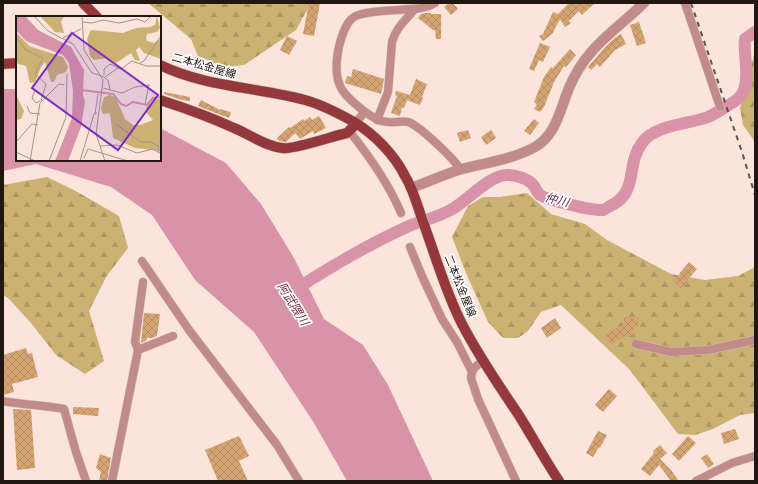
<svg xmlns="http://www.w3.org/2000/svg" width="758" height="484" viewBox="0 0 758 484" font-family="'Fira Sans Condensed','Noto Sans JP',sans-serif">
  <defs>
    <pattern id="forest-firs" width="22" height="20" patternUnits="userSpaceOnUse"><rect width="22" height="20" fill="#cbb272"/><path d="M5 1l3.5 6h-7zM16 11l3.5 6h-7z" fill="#ae9862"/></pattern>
    <pattern id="building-cross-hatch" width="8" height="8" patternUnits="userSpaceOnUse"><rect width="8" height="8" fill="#d5a473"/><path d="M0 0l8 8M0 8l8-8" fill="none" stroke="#b78c62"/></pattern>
  </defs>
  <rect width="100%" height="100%" fill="#fae4db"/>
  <g fill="url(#forest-firs)">
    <polygon points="148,3 311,3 296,30 244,65 225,67 198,56 191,39"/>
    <polygon points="755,51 755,142 743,125 740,108"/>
    <polygon points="47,177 74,190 119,216 128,248 106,277 89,311 104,361 85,374 56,355 31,323 8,298 3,295 3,185"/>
    <polygon points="527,193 551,214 585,224 607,240 671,274 705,280 738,276 755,267 755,413 740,415 713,429 695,435 678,434 630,370 561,305 541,312 528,331 518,338 503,338 488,322 466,273 452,237 468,206 483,197 500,197"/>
  </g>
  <polygon fill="#d893a9" points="3,89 17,89 17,160 160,160 160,128 226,163 261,204 294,258 324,319 363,345 388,385 433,481 347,481 314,423 254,332 195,280 152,215 111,187 36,164 3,171"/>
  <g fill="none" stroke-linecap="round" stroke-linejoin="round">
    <path stroke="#d893a9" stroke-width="12" d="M293 291C330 267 369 244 409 226 424 220 440 217 454 208 469 199 490 175 507 175 517 175 529 179 534 186 536 189 537 192 539 194 545 200 594 211 603 210 606 209 611 205 614 204 638 190 626 164 642 143 654 125 690 124 708 117 715 114 721 110 727 106 734 102 741 98 744 90 750 74 743 55 745 39L755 32"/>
  </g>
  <g fill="url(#building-cross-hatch)">
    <polygon points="309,3 320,3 314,36 303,34"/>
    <polygon points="449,3 453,3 458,9 451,15 444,7"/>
    <polygon points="569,3 595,3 582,15 579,11 569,21 571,23 565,27 560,19 552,34 543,41 539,36 543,34 553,12 558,14"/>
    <polygon points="426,13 431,13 431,14 441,14 441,39 436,39 435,30 433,30 418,18 421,14"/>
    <polygon points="639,22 646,43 637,46 630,25"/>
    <polygon points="621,34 626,44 615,50 600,67 597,64 591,70 588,67 606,46 616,37"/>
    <polygon points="287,36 297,41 289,55 280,50"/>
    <polygon points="540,43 550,47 543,62 539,60 534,71 529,69"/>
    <polygon points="570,49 576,55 566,67 564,66 554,82 544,107 540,112 534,109 537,104 534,102 544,77 551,67 553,68"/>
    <polygon points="353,69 384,79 381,94 345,83 347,76 351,77"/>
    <polygon points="416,79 427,84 422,97 423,98 420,105 407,100 404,108 402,107 400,116 391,113 397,96 395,95 396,91 410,95"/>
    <polygon points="164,92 190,97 190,101 182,100 164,94"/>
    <polygon points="201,100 220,110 220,109 231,112 229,118 198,106"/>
    <polygon points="319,116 326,128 314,134 313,131 300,139 295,133 286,142 279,141 277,138 289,127 290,128 303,119 304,121 310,117 312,120"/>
    <polygon points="534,119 539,123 530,135 524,131"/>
    <polygon points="468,130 471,138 460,142 457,133"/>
    <polygon points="491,130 496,138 486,145 481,137"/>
    <polygon points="689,262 697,269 685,283 686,285 681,289 673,280 680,275 679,274"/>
    <polygon points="144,313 160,314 157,336 152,338 147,338 146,341 141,343"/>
    <polygon points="624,317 639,318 638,326 633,326 635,335 630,336 629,334 610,345 605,335 623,325"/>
    <polygon points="555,318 561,328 547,338 541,328"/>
    <polygon points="26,348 28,354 32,353 38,377 12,384 14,392 3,395 3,355"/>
    <polygon points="609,389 617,396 603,412 595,405"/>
    <polygon points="73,407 99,408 98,416 73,414"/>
    <polygon points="13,409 31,410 35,468 17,470"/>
    <polygon points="735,429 739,439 724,444 721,433"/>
    <polygon points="598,431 607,435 600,448 599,447 593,457 586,453"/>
    <polygon points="239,436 249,456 239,461 248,481 218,481 205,450"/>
    <polygon points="688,436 696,443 679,461 672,454"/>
    <polygon points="660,445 667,453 660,459 671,470 679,481 671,481 659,465 650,476 641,469 654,453 653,451"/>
    <polygon points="100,454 111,458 107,481 99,481 101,472 96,468"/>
    <polygon points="707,454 714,464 708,468 701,458"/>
  </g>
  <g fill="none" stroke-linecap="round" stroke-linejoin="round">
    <defs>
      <g id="minor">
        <polyline points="685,3 720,107"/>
        <path d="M365 112C344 95 334 87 337 59 338 47 344 23 354 17 365 10 395 11 409 9 418 9 427 8 435 3"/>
        <path d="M377 120 388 92 392 42C396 27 406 20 415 9"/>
        <path d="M355 123 365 112C377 120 381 123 396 122 400 122 404 121 408 122 419 125 454 159 461 170"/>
        <path d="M350 132C369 156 389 184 401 213"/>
        <polyline points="410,247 422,276 442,319 457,342 472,372"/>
        <polyline points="142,261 189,330 277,445 299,481"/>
        <polyline points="636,344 671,352 708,350 755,340"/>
        <polyline points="138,350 135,342 143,282"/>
        <polyline points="483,361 475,367 472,372 471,378 478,399 516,481"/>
        <path d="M3 401C23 405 44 405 64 409L76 452 86 481"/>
        <polyline points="112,481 138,350 173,336"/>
        <polyline points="696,481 732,463 755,456"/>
      </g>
      <path id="tertiary" d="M411 188C428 182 445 174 462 169 485 163 514 159 535 147 556 135 560 110 569 88 586 47 614 32 644 3"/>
      <g id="primary">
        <polyline points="83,3 97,17"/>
        <polyline points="3,64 17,63"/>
        <path d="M160 65C205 87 257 87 305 100 323 105 338 113 354 122 374 134 394 154 405 176 413 189 417 204 422 219 435 254 445 291 462 324 479 357 500 387 520 417 533 438 545 460 559 481"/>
        <path d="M160 100C185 108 210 117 234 128 249 134 265 146 282 148 293 150 333 136 347 133L353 127 355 123"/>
      </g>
    </defs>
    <use href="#minor" stroke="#d3bfb7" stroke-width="9"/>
    <use href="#tertiary" stroke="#d3bfb7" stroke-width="11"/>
    <use href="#primary" stroke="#d3bfb7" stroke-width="11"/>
    <use href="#minor" stroke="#c18b89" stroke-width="8"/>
    <use href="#tertiary" stroke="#c18b89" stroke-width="10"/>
    <use href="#primary" stroke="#94383b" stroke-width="10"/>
    <polyline stroke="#61524c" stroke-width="2" stroke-dasharray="5 5" stroke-linecap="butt" points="691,3 742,152 755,195"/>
  </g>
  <g text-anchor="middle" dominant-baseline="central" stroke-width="3.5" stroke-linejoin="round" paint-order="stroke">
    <g font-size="11" fill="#221611" stroke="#fff">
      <text transform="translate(204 66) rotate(16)">二本松金屋線</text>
      <text transform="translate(460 286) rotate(68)">二本松金屋線</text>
    </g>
    <g font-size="12" font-style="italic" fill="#742345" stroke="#fff">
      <text transform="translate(557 200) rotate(15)">仲川</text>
      <text transform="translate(293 304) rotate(58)">阿武隈川</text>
    </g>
  </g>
  <g transform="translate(16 16)">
    <rect width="145" height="145" fill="#fae4db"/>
    <path d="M24 0H48L45 6 48 17 39 16ZM141 0 144 12 141 16 131 18 130 21 131 25 138 27 145 23V43L128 37 123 31 120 34 124 45 119 44 115 37 100 47 92 42 78 44 74 40 71 23 75 14 107 17 120 12 134 11 139 9ZM0 16 13 30 47 41 52 51 50 56 41 59 38 66H35L29 46 25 51 19 66 14 67 10 50 2 48 0 43ZM0 79 8 95 5 103 0 104ZM94 79 100 82 109 103 117 109H124L137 104 130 96V92L138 84 145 82 144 135 119 132 97 122 94 97 87 98 85 93 88 81Z" fill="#cbb272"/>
    <path d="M0 0H9L22 14 55 31 68 54 67 79 69 86 65 111 52 145H39L56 102 57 75 53 47 47 39 10 25 0 14Z" fill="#d893a9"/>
    <path fill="none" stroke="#d893a9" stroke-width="2" d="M65 74 97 78 105 88 110 90 117 86 131 89 137 82 145 81"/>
    <path fill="none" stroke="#a4928a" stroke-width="1" d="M18 0 32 15 57 28 76 57 86 60M66 0 68 34 87 64 80 118 89 145M66 6 76 7 87 4 103 7 121 3 129 6 135 0M0 21 10 34 27 42 19 58 30 68 25 85M47 22 65 13M124 47 128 45 145 20M88 59V53L94 48 105 53 116 45 130 50H145M86 60 92 64 94 74M89 61 102 52M87 72 106 77 119 71 134 69M19 74 16 82 20 87 24 85M129 88 133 69M11 90 14 97 24 98M79 98 82 78M100 108 125 126H135L142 130 143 136M0 126 16 108 22 109M84 130 101 129 121 137 137 133 145 138M0 136 19 145M68 142 72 133 112 145M14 145 24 87 43 68 48 69M33 145 50 101 51 58M64 145 78 98 81 97"/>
    <path fill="#7b2cbf" fill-opacity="0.15" stroke="#7b2cbf" stroke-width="2" d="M56 17 142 79 102 134 16 72Z"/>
    <rect width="145" height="145" fill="none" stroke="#221611" stroke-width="2"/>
  </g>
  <rect width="758" height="484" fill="none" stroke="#221611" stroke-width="8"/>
</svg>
